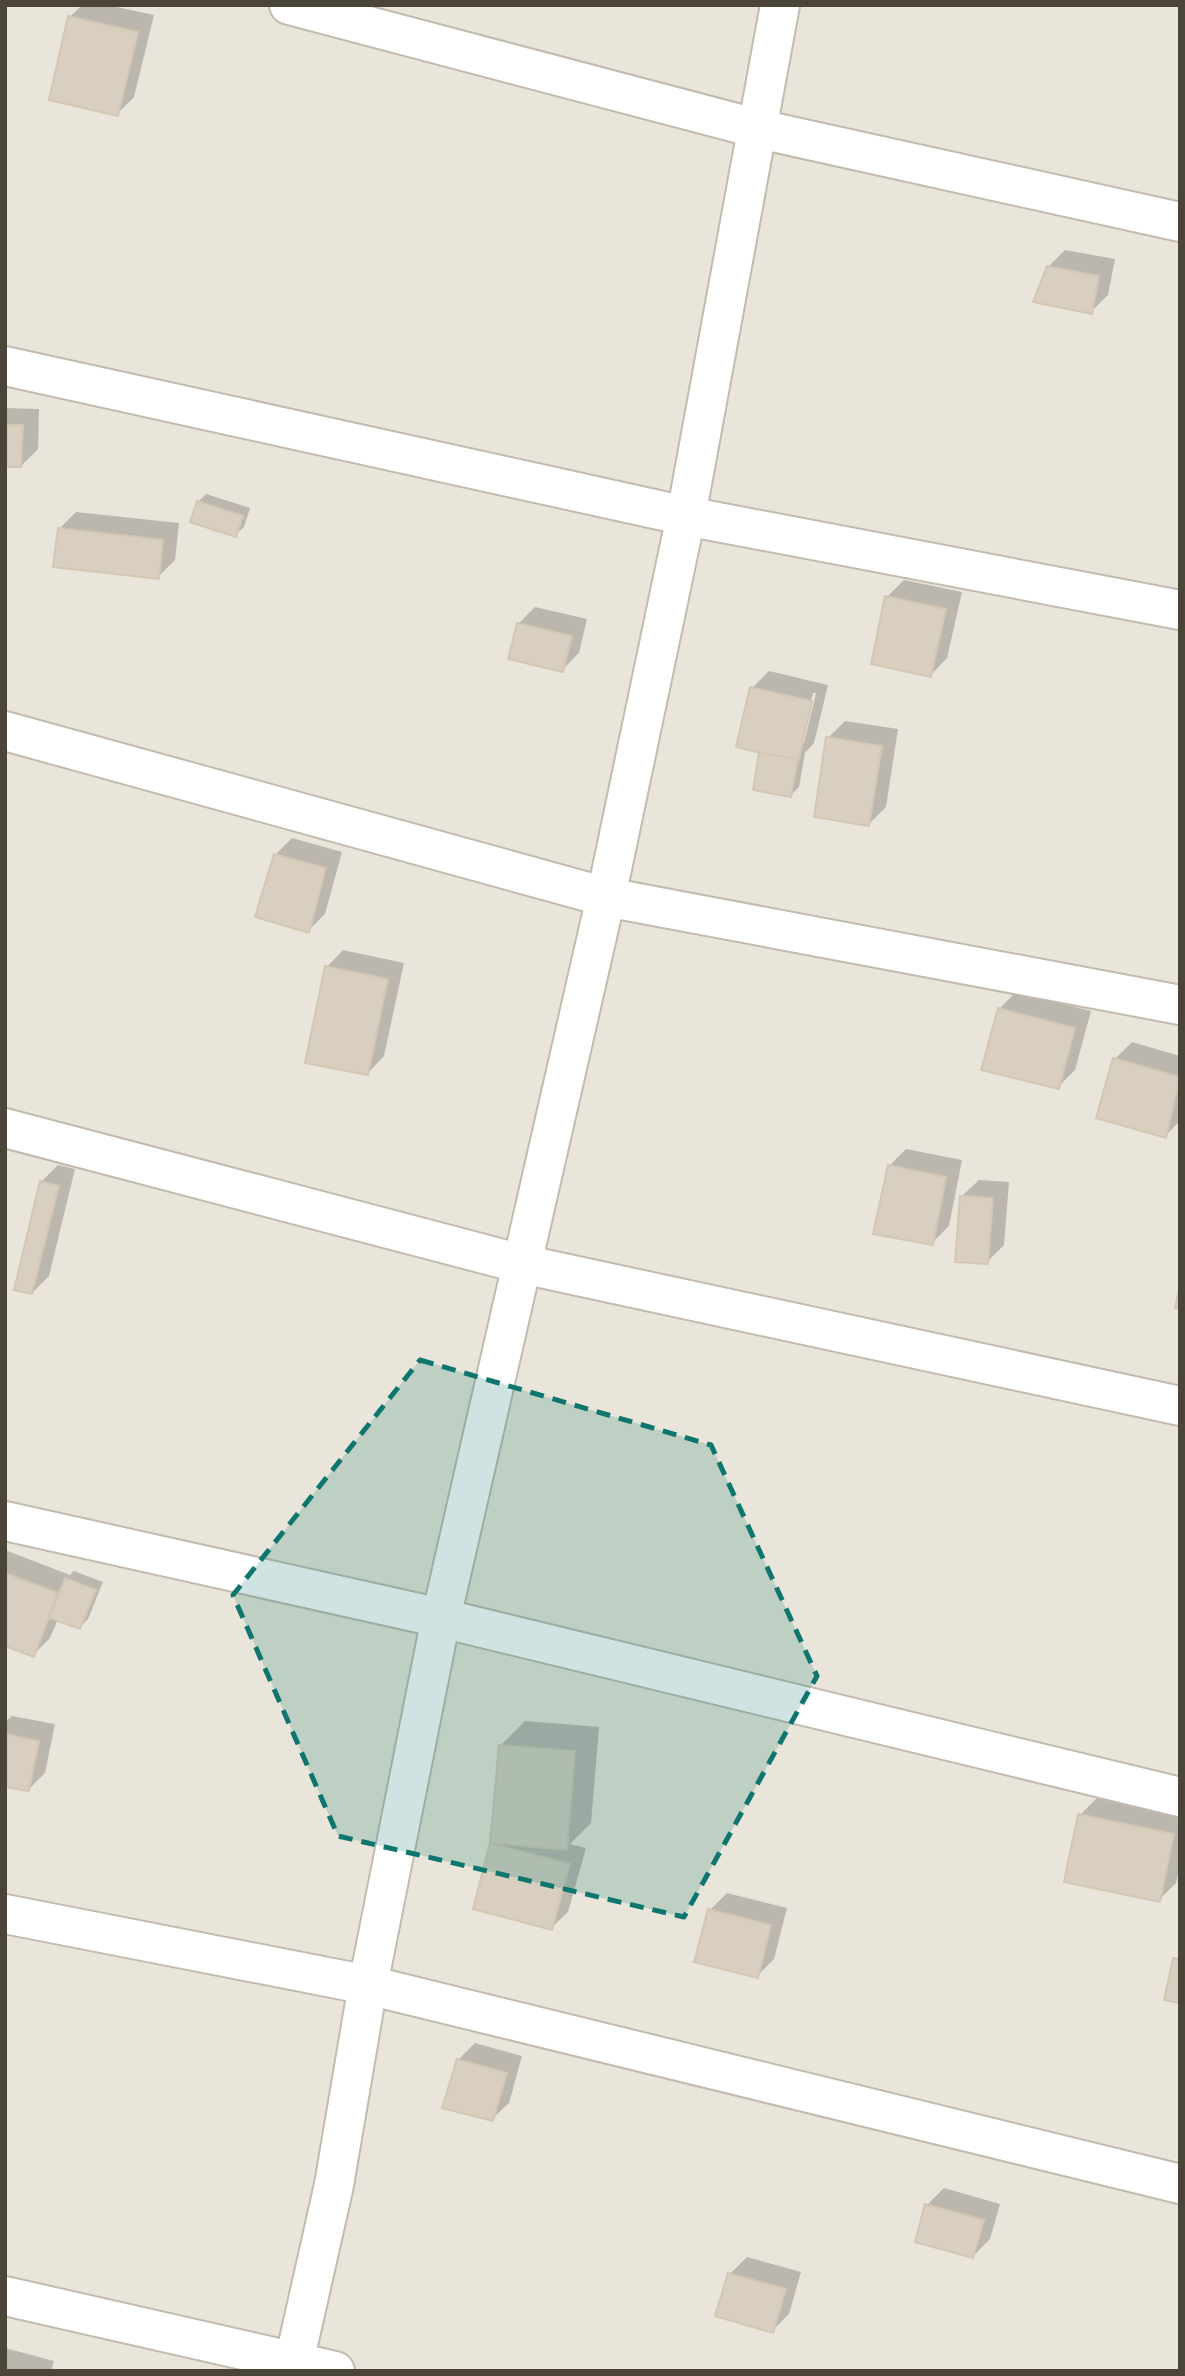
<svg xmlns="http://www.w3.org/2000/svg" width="1185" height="2376" viewBox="0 0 1185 2376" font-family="'Sofia Sans Condensed',sans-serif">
  <rect width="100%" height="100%" fill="#f6f3ec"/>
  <rect fill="#eae5da" x="5" y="5" width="1175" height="2366"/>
  <g fill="#0003" fill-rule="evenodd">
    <polygon points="82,5 108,5 154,15 134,97 117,114 70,17"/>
    <polygon points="1065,250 1115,259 1108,295 1091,312 1048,267"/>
    <polygon points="5,408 39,409 38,449 21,466 5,465"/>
    <polygon points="206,494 250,508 244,527 235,535 198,502"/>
    <polygon points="76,512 179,523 175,560 158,577 59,529"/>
    <polygon points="904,580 962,592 947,658 931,675 887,597"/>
    <polygon points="535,607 587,619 579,653 562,670 518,624"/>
    <path d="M769 671 828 685 814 743 805 753 799 787 791 795 761 754 763 752 752 688ZM813 693H816L804 743H801Z"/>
    <polygon points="845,721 898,729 886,807 869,824 828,738"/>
    <polygon points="292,838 342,852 325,914 308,931 275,855"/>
    <polygon points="343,950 404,963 384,1056 368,1073 327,967"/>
    <polygon points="1016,992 1091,1011 1075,1070 1058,1087 999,1009"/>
    <polygon points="1132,1042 1180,1056 1180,1121 1165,1136 1115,1059"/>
    <polygon points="906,1149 962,1160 949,1226 932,1243 889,1166"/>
    <polygon points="58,1165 75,1169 49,1276 32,1293 41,1182"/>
    <polygon points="979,1180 1009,1182 1004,1245 987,1262 962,1196"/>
    <polygon points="5,1550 70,1575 74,1571 103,1582 88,1619 80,1627 58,1619 50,1638 33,1655 5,1644"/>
    <polygon points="12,1716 55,1724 45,1773 28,1790 5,1785 5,1722"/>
    <polygon points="525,1721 599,1727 591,1823 570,1844 586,1848 568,1912 551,1928 492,1844 500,1746"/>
    <polygon points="1097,1798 1180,1815 1180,1866 1176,1883 1159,1900 1080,1815"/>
    <polygon points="727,1893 787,1908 774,1959 757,1976 710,1910"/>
    <polygon points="475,2043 522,2056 509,2103 492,2119 458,2060"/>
    <polygon points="944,2188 1000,2204 990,2239 973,2256 927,2205"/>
    <polygon points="747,2257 801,2272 789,2314 772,2331 730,2274"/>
    <polygon points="5,2348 54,2361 51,2371 5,2371"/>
  </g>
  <g fill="#d8cfc1" stroke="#d3c7b4" stroke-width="2">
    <polygon points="68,16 138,32 118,116 49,100"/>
    <polygon points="1047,266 1099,276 1092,314 1033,302"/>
    <polygon points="5,425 23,425 21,467 5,467"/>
    <polygon points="197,501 243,516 236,537 190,522"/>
    <polygon points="58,528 163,540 159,579 53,567"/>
    <polygon points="885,596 946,609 931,677 871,664"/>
    <polygon points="517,623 572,636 563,672 508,659"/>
    <polygon points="750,687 812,701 798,762 736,747"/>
    <polygon points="826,737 882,746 869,826 814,817"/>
    <polygon points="759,753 798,759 791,797 753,790"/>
    <polygon points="274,854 326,868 309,933 255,917"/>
    <polygon points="325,966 388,979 368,1075 305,1063"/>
    <polygon points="998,1008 1075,1028 1059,1089 981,1070"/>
    <polygon points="1113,1058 1180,1077 1166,1138 1096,1118"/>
    <polygon points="888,1165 946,1177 933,1245 873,1234"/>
    <polygon points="40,1181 59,1186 32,1294 14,1290"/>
    <polygon points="960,1196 993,1198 988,1264 955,1262"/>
    <polygon points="1180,1285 1180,1309 1175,1308"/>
    <polygon points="5,1573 58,1593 34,1657 5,1646"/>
    <polygon points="65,1578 96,1590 80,1629 49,1618"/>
    <polygon points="5,1734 39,1741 29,1791 5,1787"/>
    <polygon points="499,1745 575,1751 567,1850 490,1843"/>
    <polygon points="1078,1814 1174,1834 1160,1902 1064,1882"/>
    <polygon points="490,1843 570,1864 552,1930 473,1909"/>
    <polygon points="708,1909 771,1925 758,1978 694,1962"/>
    <polygon points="1173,1958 1180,1959 1180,2003 1164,2000"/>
    <polygon points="457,2059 507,2073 493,2121 442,2108"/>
    <polygon points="925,2204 984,2220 973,2258 915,2242"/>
    <polygon points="728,2273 786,2289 773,2333 715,2316"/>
  </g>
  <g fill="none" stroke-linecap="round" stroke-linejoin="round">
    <defs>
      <g id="minor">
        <polyline points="289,5 759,129 1180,222"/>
        <polyline points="5,366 686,516 1180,610"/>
        <polyline points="5,731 606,897 1180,1005"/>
        <polyline points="5,1128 522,1264 1180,1406"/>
        <polyline points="5,1521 441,1618 1180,1797"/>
        <polyline points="5,1914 368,1985 1180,2184"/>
        <polyline points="5,2296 335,2371"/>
        <polyline points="292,2371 334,2185 368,1985 441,1618 606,897 686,516 780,5"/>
      </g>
    </defs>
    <use href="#minor" stroke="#c2bbae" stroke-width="42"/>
    <use href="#minor" stroke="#fff" stroke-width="38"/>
  </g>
  <path fill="#0f766e" fill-opacity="0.2" stroke="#0f766e" stroke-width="5" stroke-dasharray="14 9" stroke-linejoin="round" d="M420 1360 711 1445 817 1676 684 1917 338 1836 233 1595Z"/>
  <rect width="1185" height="2376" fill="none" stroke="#4b4439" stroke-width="14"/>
</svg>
